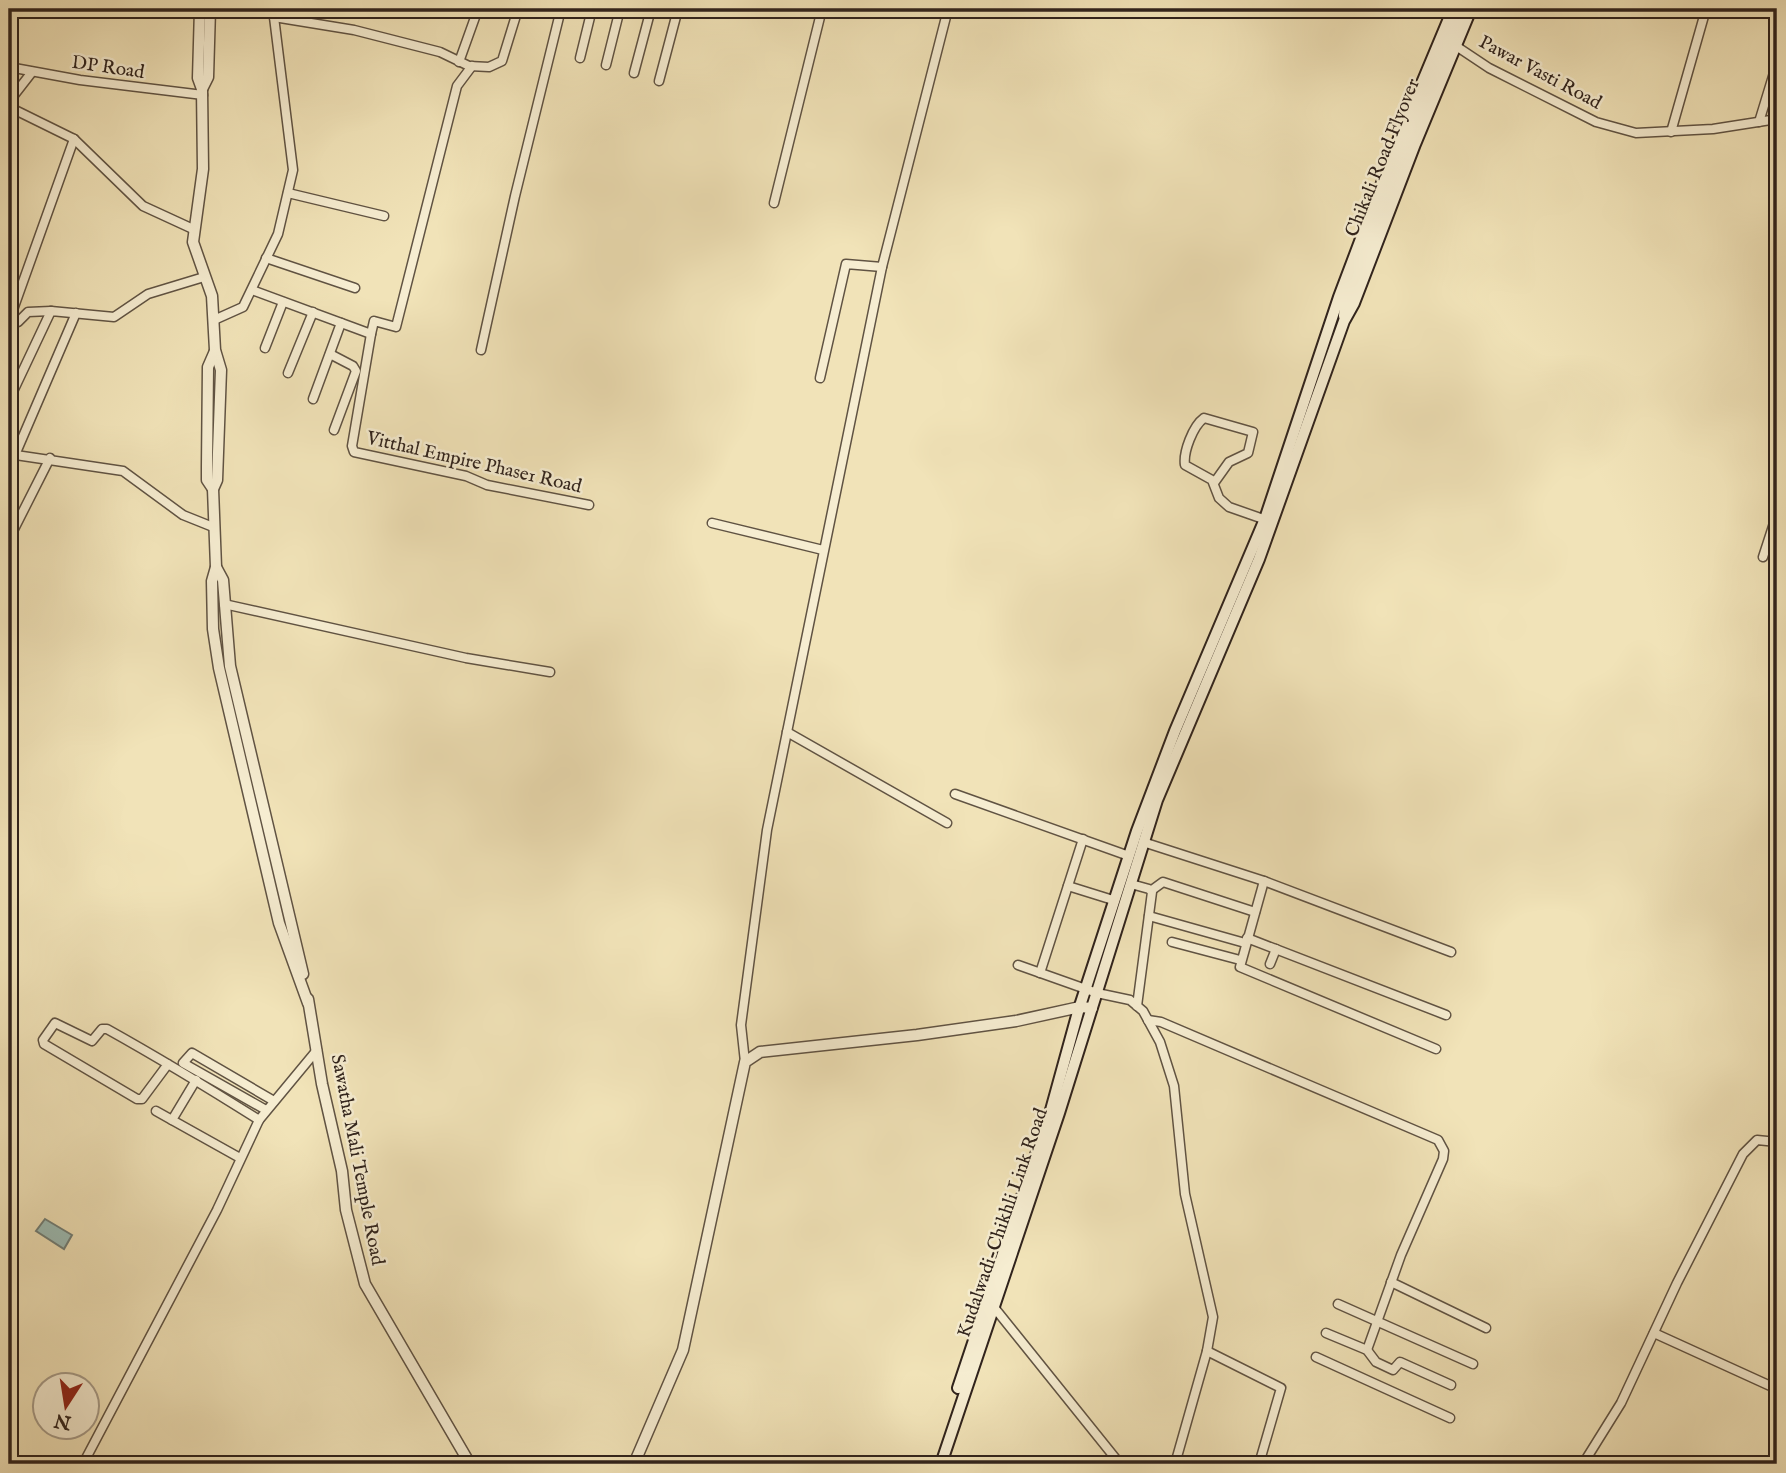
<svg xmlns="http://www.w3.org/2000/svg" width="1786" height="1473" viewBox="0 0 1786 1473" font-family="'IM FELL English',serif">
  <rect width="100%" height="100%" fill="#f1e3b8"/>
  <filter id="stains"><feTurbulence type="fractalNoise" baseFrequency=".00286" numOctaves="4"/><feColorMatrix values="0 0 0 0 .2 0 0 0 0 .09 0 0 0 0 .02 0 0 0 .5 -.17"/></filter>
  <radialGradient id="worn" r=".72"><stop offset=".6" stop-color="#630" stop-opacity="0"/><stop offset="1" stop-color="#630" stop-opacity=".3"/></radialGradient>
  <polygon fill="#9cbdb6" stroke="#717f78" stroke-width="2" points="45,1219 72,1235 64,1249 36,1231"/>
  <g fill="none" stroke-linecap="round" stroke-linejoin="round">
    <defs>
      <g id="minor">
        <polyline points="274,17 354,30 440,52 469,66 489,67 502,61 518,9"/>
        <polyline points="1456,46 1489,68 1596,122 1636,133 1713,129 1777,119"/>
        <polyline points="580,58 592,9"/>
        <polyline points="459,62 478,9"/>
        <polyline points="606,65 620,9"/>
        <polyline points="9,67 80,80 203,95"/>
        <polyline points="634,73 651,9"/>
        <polyline points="659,81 678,9"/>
        <polyline points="11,99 32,72"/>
        <polyline points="9,107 74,139 9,321"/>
        <polyline points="1759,122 1777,63"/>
        <polyline points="1671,132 1706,9"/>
        <polyline points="74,139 143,206 193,229"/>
        <polyline points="288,193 384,216"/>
        <polyline points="774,203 822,9"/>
        <polyline points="266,258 355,288"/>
        <polyline points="252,290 371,334 374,321 396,327 457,86 472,66"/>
        <polyline points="214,320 243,307 278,234 293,170 273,9"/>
        <polyline points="9,323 18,322 28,312 51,311"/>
        <polyline points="371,334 352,446 354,452 466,476 487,485 589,505"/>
        <polyline points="265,348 283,302"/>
        <polyline points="481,350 515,196 561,9"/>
        <polyline points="330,354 353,366 356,371 334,430"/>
        <polyline points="288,373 313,312"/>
        <polyline points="820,378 846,264 882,267"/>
        <polyline points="313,399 341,323"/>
        <polyline points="9,400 51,311 114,317 148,294 204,277"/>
        <polyline points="9,454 123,471 183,515 213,527"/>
        <polyline points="15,455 76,313"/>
        <path d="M1214 483 1229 462 1248 453 1253 432 1204 418C1193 426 1183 452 1185 465L1212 480 1219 498 1229 507 1269 521"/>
        <polyline points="712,523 823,550"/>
        <polyline points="9,539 50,458"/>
        <polyline points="1763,557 1777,514"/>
        <polyline points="224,604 466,658 550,672"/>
        <polyline points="787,732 947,823"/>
        <polyline points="955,794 1129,856"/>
        <polyline points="1143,842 1264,881 1451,952"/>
        <polyline points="1264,881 1240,967 1436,1049"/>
        <polyline points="1131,884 1149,889 1152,892 1137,1006"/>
        <polyline points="1068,886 1113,900"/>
        <polyline points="1152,890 1163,882 1255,912"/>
        <polyline points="1149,916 1245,943"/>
        <polyline points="1247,938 1446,1015"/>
        <polyline points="1172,942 1240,960"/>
        <polyline points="1270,964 1276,949"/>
        <polyline points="1018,965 1097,993 1130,1000 1143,1011 1160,1042 1174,1086 1185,1194 1213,1317 1207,1351"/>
        <polyline points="1040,973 1083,839"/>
        <polyline points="1148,1020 1161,1022 1438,1140 1444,1151 1443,1159 1401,1255 1367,1350"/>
        <polyline points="745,1062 741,1025 767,830 882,267 948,9"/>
        <path d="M168 1064 142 1099H137L44 1044 43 1040 55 1023 92 1041 102 1029H107C159 1058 210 1089 259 1120"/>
        <polyline points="196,1080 172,1120 240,1158"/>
        <polyline points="266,1110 183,1063 192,1053 274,1101"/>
        <polyline points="156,1111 172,1120"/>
        <polyline points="1391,1282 1486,1328"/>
        <polyline points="1338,1304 1473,1364"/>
        <polyline points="993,1306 1120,1464"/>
        <polyline points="1326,1333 1367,1350 1376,1362 1393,1370 1400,1362 1451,1385"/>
        <polyline points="1654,1333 1777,1389"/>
        <polyline points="1316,1357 1450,1418"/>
        <polyline points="83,1464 217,1210 259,1120 317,1050"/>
        <polyline points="1175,1464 1207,1351 1281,1388 1259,1464"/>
        <polyline points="1583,1464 1621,1403 1677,1283 1743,1154 1757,1140 1777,1142"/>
      </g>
      <g id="tertiary">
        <polyline points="200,9 198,78 202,89 203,169 193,242 212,296 215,350 221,370 217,480 213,489 216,567 212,581 213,629 219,668 279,923 308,1003"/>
        <polyline points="202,89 208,77 210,9"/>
        <polyline points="213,489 207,480 207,466 208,367 215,351"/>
        <polyline points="216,567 223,580 230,666 303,974"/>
        <polyline points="308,999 322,1084 342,1171 346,1210 365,1284 470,1464"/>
        <polyline points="634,1464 683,1350 745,1062 760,1052 917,1035 1016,1021 1080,1007 1092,1008"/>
      </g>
      <g id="secondary">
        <polyline points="1344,316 1345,302 1407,141 1462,9"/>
        <polyline points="958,1388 1051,1110 1078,1012 1137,831 1175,731 1265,519 1339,297 1399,138 1453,9"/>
        <polyline points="941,1464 1059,1113 1157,800 1259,559 1344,321 1354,303 1415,144 1471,9"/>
      </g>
    </defs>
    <use href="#minor" stroke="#605343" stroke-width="11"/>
    <use href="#tertiary" stroke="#605343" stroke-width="13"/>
    <use href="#secondary" stroke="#30231c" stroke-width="14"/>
    <use href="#minor" stroke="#f6edd1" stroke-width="8"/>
    <use href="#tertiary" stroke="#f6edd1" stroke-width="10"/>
    <use href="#secondary" stroke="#f6edd1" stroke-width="10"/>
  </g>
  <g text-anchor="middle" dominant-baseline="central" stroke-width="5" stroke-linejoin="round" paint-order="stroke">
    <g font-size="19" fill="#30231c" stroke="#f6edd1">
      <text transform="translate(108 68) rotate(8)">DP Road</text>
      <text transform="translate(1540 73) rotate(28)">Pawar Vasti Road</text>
      <text transform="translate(1383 158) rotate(-68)">Chikali Road Flyover</text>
      <text transform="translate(474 463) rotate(13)">Vitthal Empire Phase1 Road</text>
      <text transform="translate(357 1160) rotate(79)">Sawatha Mali Temple Road</text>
      <text transform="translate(1003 1223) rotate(-71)">Kudalwadi-Chikhli Link Road</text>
    </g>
  </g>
  <rect width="1786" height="1473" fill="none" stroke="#f1e3b8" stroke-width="35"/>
  <rect x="10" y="10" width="1765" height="1452" fill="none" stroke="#30231c" stroke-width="3.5"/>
  <rect x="18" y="18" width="1751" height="1438" fill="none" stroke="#30231c" stroke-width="2"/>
  <g transform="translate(66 1406) rotate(192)"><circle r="33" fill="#f6edd1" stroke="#a79c89" stroke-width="2"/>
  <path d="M0-5L12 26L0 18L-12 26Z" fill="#8f2418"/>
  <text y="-10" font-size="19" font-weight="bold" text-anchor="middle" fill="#30231c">N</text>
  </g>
  <rect width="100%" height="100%" filter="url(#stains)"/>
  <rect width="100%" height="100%" fill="url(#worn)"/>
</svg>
